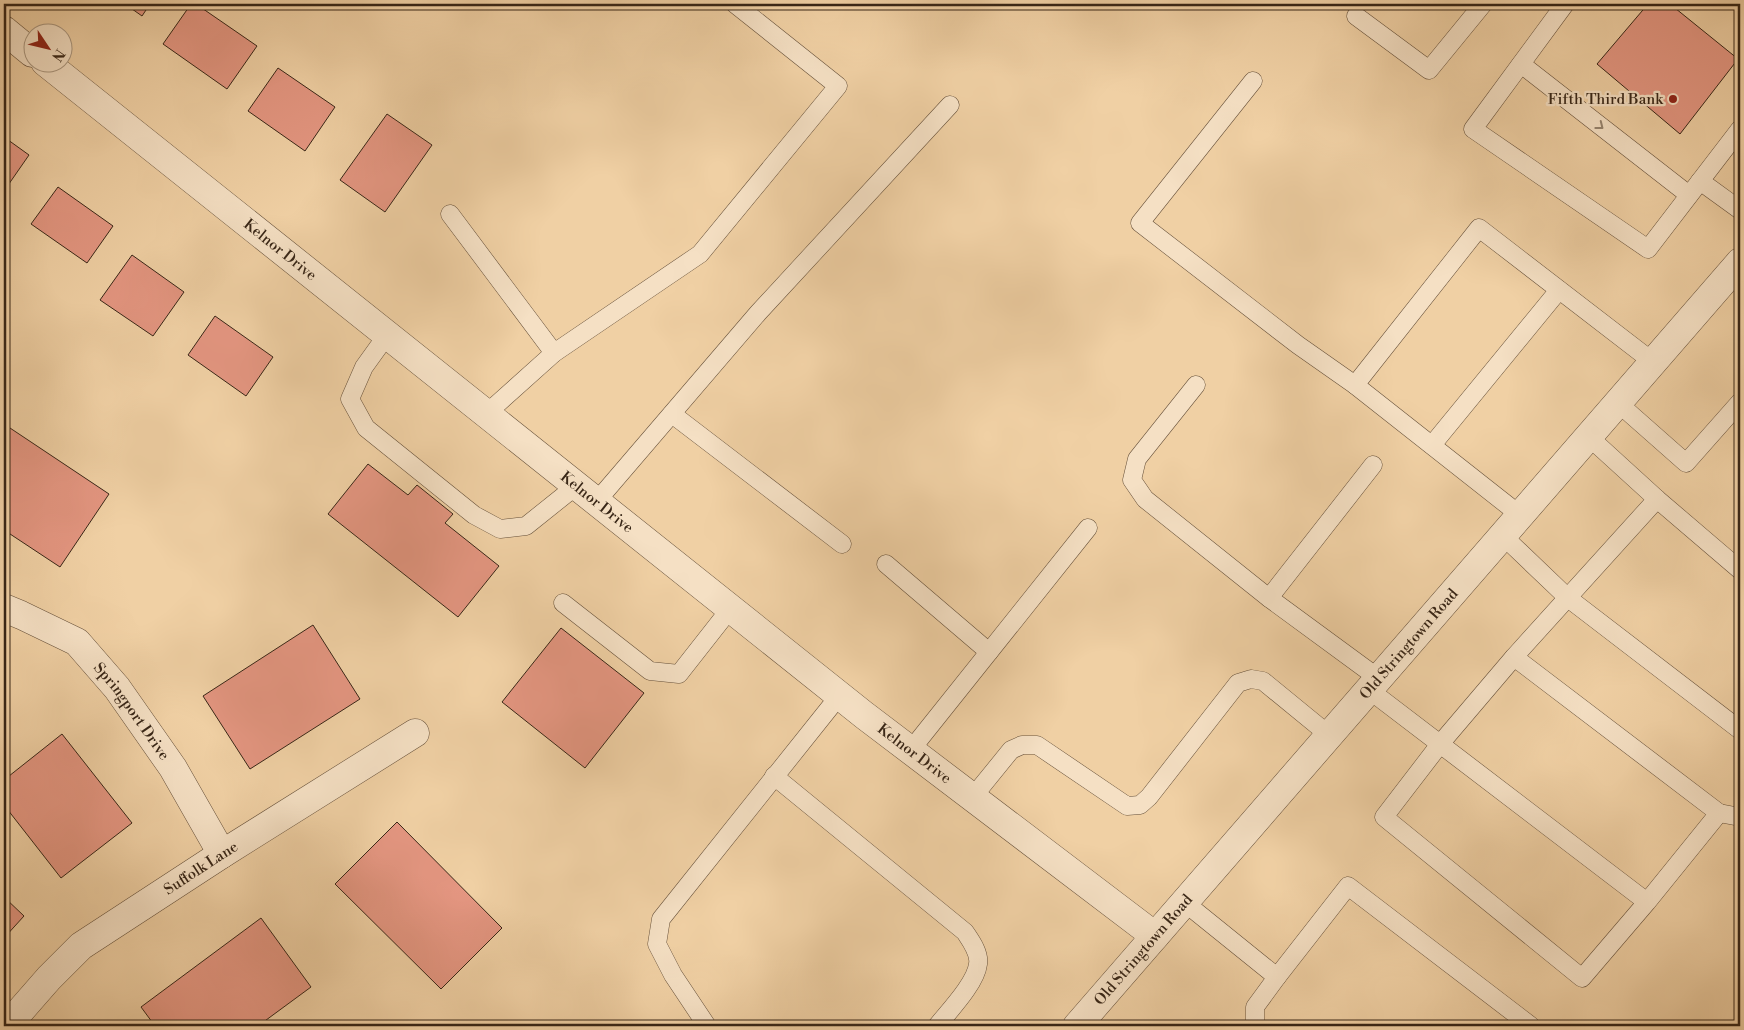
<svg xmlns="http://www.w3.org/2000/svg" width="1744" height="1030" viewBox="0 0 1744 1030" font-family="'Libre Bodoni',serif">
  <rect width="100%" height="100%" fill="#f0d0a4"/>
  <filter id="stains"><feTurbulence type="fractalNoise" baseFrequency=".004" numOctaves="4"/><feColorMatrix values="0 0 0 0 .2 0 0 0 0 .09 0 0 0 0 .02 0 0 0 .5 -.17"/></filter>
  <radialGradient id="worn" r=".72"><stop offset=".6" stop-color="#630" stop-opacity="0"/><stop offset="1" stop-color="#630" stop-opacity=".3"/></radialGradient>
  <g fill="#e49681" stroke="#382617">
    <polygon points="125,4 150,4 142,16"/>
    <polygon points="191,4 196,4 257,46 227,89 163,44"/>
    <polygon points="1648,4 1670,4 1738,59 1680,134 1597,64"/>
    <polygon points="278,68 335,107 305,151 248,111"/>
    <polygon points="387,114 432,145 385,212 340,180"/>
    <polygon points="4,137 29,155 4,191"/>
    <polygon points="58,187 113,226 87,263 31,224"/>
    <polygon points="132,255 184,292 153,336 100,300"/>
    <polygon points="215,316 273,357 246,396 188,355"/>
    <polygon points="4,424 109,494 60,567 4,530"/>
    <polygon points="368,464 408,495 417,485 453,514 445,523 499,566 458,617 328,514"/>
    <polygon points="313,625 360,699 250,769 203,696"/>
    <polygon points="561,628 644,693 585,768 502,702"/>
    <polygon points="62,734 132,823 61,878 4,805 4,780"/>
    <polygon points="397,822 502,928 441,989 335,884"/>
    <polygon points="4,897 24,916 4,938"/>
    <polygon points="261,918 311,987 258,1026 155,1026 141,1007"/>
  </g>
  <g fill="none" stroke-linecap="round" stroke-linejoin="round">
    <defs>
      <g id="service">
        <polyline points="1565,4 1473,129 1648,249 1740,129"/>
        <polyline points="1356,16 1429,70 1483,4"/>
        <polyline points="1521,64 1689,195"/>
        <polyline points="1253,81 1140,223 1298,345 1355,385"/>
        <polyline points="1700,181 1740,210"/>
        <polyline points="450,214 554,353"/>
        <polyline points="387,335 364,367 350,399 366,428 474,515 500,529 526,526 576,486"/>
        <polyline points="1196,385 1137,459 1132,480 1145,499 1269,598 1378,678"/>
        <polyline points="1618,403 1686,463 1740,402"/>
        <polyline points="486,414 554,353 700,254 838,86 735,4"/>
        <polyline points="672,414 842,544"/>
        <polyline points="1589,437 1657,499 1740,570"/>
        <polyline points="1432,445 1559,290"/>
        <polyline points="596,502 758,313 950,105"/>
        <polyline points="1520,515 1355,385 1479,228 1653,362"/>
        <polyline points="1502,535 1568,598 1740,730"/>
        <polyline points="886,564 989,652"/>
        <polyline points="1269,598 1373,465"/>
        <polyline points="563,603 650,671 679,674 730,609"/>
        <polyline points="1514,657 1657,499"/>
        <polyline points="1368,689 1647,902 1582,978 1384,817 1440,744 1514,657 1719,813 1647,902"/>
        <polyline points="910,751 1088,528"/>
        <path d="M774 776 965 932C971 941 980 953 978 964 976 983 949 1011 937 1026"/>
        <polyline points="972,798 1011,750 1022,745 1037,745 1127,806 1140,805 1149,797 1238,683 1251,679 1263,681 1329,735"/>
        <polyline points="1719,813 1740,817"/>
        <polyline points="1184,902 1277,977 1348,886 1531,1026"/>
        <polyline points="707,1026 673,975 657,944 661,919 839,696"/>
        <polyline points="1255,1026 1255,1007 1277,977"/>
      </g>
      <g id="minor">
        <polyline points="4,30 32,53"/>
        <path id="s1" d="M45 62 864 715 1155 936"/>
        <path id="s2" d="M4 608 21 615 77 642 117 688 173 768 222 854"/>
        <path id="s3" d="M7 1026 49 978 81 946 222 854 415 733"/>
      </g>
      <g id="tertiary">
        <path id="s4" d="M1077 1026 1740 262"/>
      </g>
    </defs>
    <use href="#service" stroke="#66503a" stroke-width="19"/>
    <use href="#minor" stroke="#66503a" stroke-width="29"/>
    <use href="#tertiary" stroke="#66503a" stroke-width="29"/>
    <use href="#service" stroke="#f5e0c4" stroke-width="18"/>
    <use href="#minor" stroke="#f5e0c4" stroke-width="28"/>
    <use href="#tertiary" stroke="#f5e0c4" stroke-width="28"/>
  </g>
  <defs><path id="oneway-chevron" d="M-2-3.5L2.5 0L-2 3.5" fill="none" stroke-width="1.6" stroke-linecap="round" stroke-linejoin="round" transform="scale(1.25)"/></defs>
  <use stroke="#96836e" href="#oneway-chevron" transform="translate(1600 126) rotate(38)"/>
  <circle fill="#8f2418" stroke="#f5e0c4" stroke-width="2" cx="1673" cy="99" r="5"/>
  <g text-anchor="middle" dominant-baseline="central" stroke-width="4.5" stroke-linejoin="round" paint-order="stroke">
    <g font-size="15" fill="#382617" stroke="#f5e0c4" text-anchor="end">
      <text x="1663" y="99">Fifth Third Bank</text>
    </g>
    <g font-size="15" fill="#382617" stroke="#f5e0c4">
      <text stroke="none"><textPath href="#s1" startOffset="301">Kelnor Drive</textPath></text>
      <text stroke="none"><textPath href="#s1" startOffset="706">Kelnor Drive</textPath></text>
      <text stroke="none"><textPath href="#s4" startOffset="506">Old Stringtown Road</textPath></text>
      <text stroke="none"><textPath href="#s2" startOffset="169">Springport Drive</textPath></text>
      <text stroke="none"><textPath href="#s1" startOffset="1111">Kelnor Drive</textPath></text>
      <text stroke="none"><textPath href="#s3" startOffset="252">Suffolk Lane</textPath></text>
      <text stroke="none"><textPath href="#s4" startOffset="101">Old Stringtown Road</textPath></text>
    </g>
  </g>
  <rect width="1744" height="1030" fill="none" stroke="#f0d0a4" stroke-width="20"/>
  <rect x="5" y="5" width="1734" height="1020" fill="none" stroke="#382617" stroke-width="2.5"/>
  <rect x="10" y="10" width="1724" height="1010" fill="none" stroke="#382617"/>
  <g transform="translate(48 48) rotate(125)"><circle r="24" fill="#f5e0c4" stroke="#a9967f"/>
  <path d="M0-4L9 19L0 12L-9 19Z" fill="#8f2418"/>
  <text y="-8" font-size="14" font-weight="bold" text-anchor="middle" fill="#382617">N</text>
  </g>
  <rect width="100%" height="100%" filter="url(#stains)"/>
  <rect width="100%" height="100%" fill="url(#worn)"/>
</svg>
